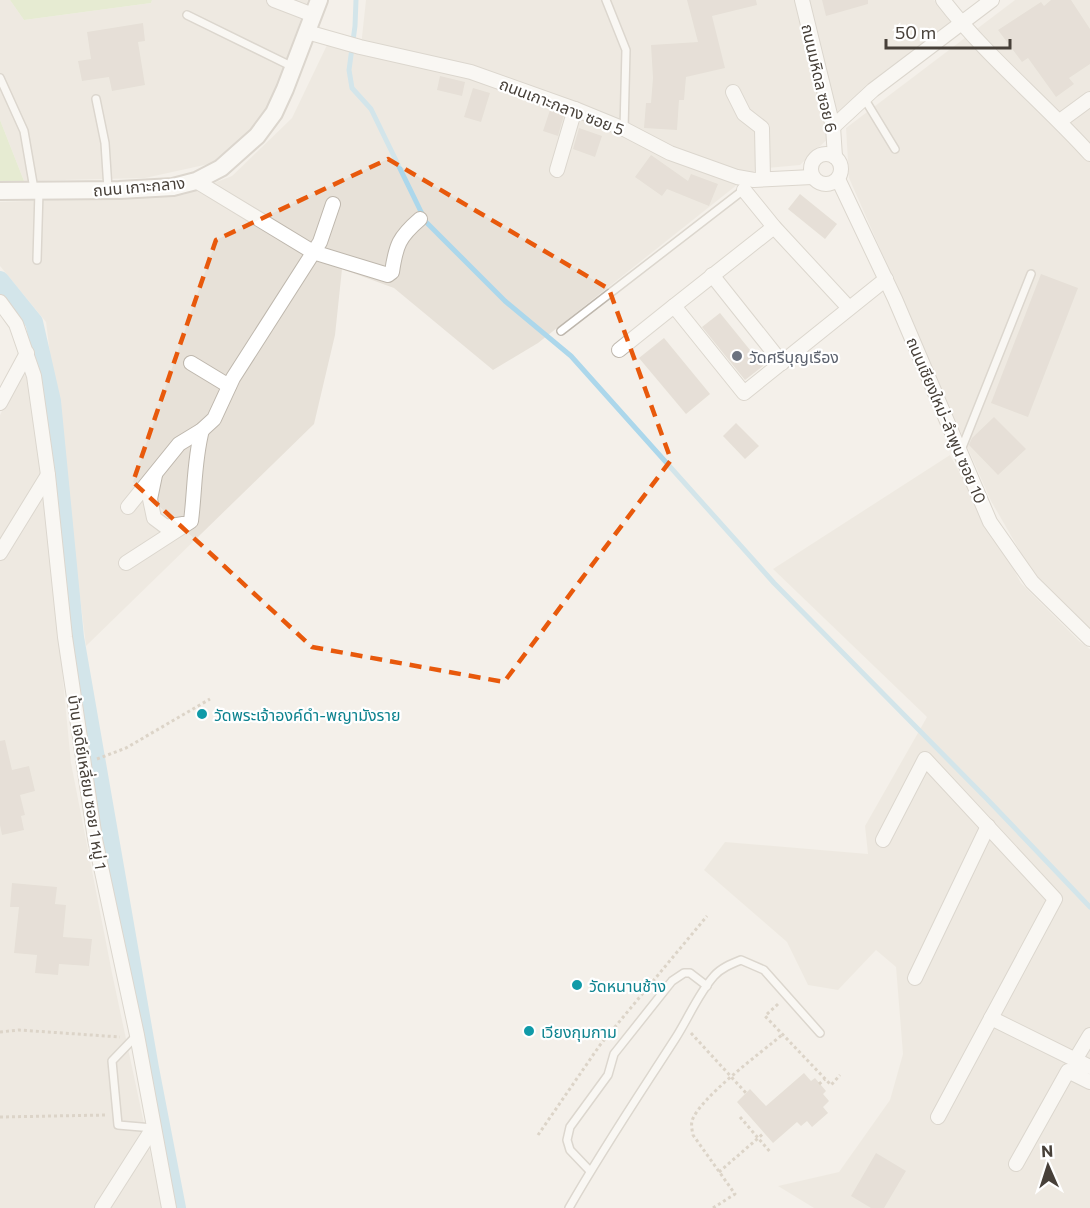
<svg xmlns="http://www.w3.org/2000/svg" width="1090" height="1208" viewBox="0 0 1090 1208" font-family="Commissioner,'Noto Sans Thai',sans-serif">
  <rect width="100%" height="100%" fill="#f4f0ea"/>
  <g fill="#e7e1d8">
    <polygon points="0,0 10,0 24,20 151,3 152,0 308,0 267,112 218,162 145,178 24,181 0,120"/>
    <polygon points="366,0 934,0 952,22 800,165 757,169 538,343 493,370 394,288 342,269 335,335 314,424 86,646 46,322 0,266 0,202 183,195 232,176 292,118 327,45 360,55"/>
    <polygon points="1015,0 1090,0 1090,629 1032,572 991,501 849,178 846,128"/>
    <polygon points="26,364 42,462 71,763 112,973 162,1208 0,1208 0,415"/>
    <polygon points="950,455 1021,583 1079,641 1090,649 1090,1208 814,1208 778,1186 839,1172 890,1100 903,1054 896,967 876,950 838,990 808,985 787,942 704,870 725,842 868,854 865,826 927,717 773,569"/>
  </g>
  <g fill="#d4e4b6">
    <polygon points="10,0 152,0 151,3 24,20"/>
    <polygon points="0,120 24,181 0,181"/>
  </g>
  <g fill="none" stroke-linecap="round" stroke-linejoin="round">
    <polyline stroke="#acd7eb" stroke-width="5" points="356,0 355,26 349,70 352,88 371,109 426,222 505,301 571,356 774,583 988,800 1090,907"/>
    <polyline stroke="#acd7eb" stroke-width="18" points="0,280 34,322 52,401 75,637 150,1068 177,1208"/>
  </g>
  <g fill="#d4cbc0">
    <polygon points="687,0 756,0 757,5 712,16 725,68 686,77 684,100 679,100 677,130 644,128 646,103 651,103 653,78 651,45 698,42"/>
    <polygon points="822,0 868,0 868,4 826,16"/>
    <polygon points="1051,0 1071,0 1090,29 1090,64 1069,78 1074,84 1056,97 1028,58 1022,62 998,30 1041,2 1044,6"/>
    <polygon points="143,23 145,41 138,42 145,85 112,91 109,77 82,81 78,61 91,59 87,32"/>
    <polygon points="440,76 465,82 462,96 437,90"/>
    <polygon points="473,88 490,93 481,122 464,117"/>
    <polygon points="550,110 564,115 558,136 543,131"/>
    <polygon points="579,128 602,136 595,157 573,149"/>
    <polygon points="651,155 688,181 691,174 718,184 709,206 667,189 662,196 635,177"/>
    <polygon points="800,194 837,224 825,239 788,209"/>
    <polygon points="1041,274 1078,288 1028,417 991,403"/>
    <polygon points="720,313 763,366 745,380 702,327"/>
    <polygon points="664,338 710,394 686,414 639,358"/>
    <polygon points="994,417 1026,449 998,475 969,445 972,438"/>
    <polygon points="736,423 759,446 745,459 723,436"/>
    <polygon points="5,740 12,770 29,766 35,791 20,795 25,815 21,816 24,830 2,835 0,825 0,741"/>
    <polygon points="12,883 57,887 55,904 66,905 63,937 92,939 89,966 59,964 58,975 35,973 37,955 14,953 19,907 10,907"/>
    <polygon points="804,1073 811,1081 815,1078 826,1091 823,1094 829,1101 823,1107 828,1113 812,1127 807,1121 801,1126 797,1122 773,1143 737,1102 750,1089 766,1106"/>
    <polygon points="876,1153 906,1171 884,1208 871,1208 851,1196"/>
  </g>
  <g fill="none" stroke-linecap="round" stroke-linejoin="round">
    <defs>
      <g id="service">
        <polyline points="606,0 626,50 624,129"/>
        <polyline points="187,15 293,67"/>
        <polyline points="0,78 24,131 34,189"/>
        <polyline points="864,98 895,149"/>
        <polyline points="96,99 105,143 108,189"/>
        <polyline points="37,260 39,191"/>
        <polyline points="561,331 746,188"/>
        <polyline points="961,450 1031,274"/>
        <polyline points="137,1035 112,1061 118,1125 153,1128"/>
        <polyline points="590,1171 570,1150 567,1140 570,1127 608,1075 614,1054 672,981 684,973 690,973 707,986"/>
        <path d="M569 1208C602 1150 639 1095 675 1039 688 1019 698 994 714 976 721 968 731 964 741 960L764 970 820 1033"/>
      </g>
      <g id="minor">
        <polyline points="274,0 313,15"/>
        <polyline points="802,0 833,127 835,157"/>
        <path d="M943 0C985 55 1043 102 1090 154"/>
        <polyline points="307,32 360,47 471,72 575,109 624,129 670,153 737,177 754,180 812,177"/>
        <polyline points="733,92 744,114 762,128 763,179"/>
        <polyline points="1060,121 1090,99"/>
        <polyline points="833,127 873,90 992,0"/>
        <circle cx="826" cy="169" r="15"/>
        <polyline points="557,170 575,109"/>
        <polyline points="838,179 895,299 990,522 1032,582 1090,639"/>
        <path d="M196 181 313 252 388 275 392 272C396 245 399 237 420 219"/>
        <polyline points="744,190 774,227 849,308"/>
        <polyline points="774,227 674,306 744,393 886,279"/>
        <polyline points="712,275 782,363"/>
        <polyline points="0,302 16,324 34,376 48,475 65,637 95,839 137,1035 169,1208"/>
        <polyline points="619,350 674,306"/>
        <polyline points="191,363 229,386"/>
        <polyline points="0,403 27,353"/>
        <polyline points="155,475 150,499 154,518 166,527 183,524"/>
        <polyline points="128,507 179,444 202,430 214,419 233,378 320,242 333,204"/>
        <polyline points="0,553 48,475"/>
        <path d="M126 563 191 521C195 490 194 460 202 430"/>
        <polyline points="883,840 925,759 1055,899 938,1117"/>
        <polyline points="915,978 988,826"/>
        <polyline points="991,1018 1090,1067"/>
        <polyline points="1075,1060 1090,1035"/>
        <polyline points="1016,1164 1068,1071 1090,1082"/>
        <polyline points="102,1208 153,1128"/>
      </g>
      <polyline id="tertiary" points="0,191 119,190 173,187 196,181 221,168 257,136 274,113 285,89 319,0"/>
    </defs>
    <use href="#service" stroke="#beb7ad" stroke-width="10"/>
    <use href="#minor" stroke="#beb7ad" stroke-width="16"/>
    <use href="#tertiary" stroke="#beb7ad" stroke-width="20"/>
    <g stroke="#bfb1a0" stroke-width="3" stroke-dasharray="3 3" stroke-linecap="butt">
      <polyline points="97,759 126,748 210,699"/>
      <polyline points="778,1004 765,1016 831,1085 840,1075"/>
      <polyline points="0,1032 19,1030 120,1037"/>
      <polyline points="691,1033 746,1093"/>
      <polyline points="819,1084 825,1079"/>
      <polyline points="0,1117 106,1115"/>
      <polyline points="740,1117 771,1153"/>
      <polyline points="538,1135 600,1045 707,916"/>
      <polyline points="719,1172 764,1133"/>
      <path d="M713 1208 735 1194 693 1135C692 1130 691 1125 692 1121 699 1098 762 1052 783 1034"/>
    </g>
    <use href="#service" stroke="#fff" stroke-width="7"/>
    <use href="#minor" stroke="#fff" stroke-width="14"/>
    <use href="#tertiary" stroke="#fff" stroke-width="16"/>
  </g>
  <path d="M0 0H1090V1208H0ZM388 159 609 289 671 460 504 682 312 647 133 482 216 240Z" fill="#f4f0ea" fill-opacity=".55" fill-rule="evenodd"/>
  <path fill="none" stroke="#e8590c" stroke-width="4.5" stroke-dasharray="12 8" stroke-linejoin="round" d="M388 159 609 289 671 460 504 682 312 647 133 482 216 240Z"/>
  <circle fill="#6b7280" stroke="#fff" stroke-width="2" cx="737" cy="356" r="6"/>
  <g fill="#0f9aa8" stroke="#fff" stroke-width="2">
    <circle cx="202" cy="714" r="6"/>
    <circle cx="577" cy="985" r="6"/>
    <circle cx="529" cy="1031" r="6"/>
  </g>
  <g text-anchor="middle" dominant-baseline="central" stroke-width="4.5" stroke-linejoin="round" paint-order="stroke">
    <g font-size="16" fill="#474039" stroke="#fff">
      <text transform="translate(820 78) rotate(77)">ถนนมหิดล ซอย 6</text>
      <text transform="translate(562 106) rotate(21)">ถนนเกาะกลาง ซอย 5</text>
      <text transform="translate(139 186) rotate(-5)">ถนน เกาะกลาง</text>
      <text transform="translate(947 420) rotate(67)">ถนนเชียงใหม่-ลำพูน ซอย 10</text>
      <text transform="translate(88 782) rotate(81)">บ้าน เจดีย์เหลี่ยม ซอย 1 หมู่ 1</text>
    </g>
    <g font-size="16" fill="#5b616d" stroke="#fff" text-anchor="start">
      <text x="749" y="356">วัดศรีบุญเรือง</text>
    </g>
    <g font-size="16" fill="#0d838f" stroke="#fff" text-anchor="start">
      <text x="214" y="714">วัดพระเจ้าองค์ดำ-พญามังราย</text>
      <text x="589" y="985">วัดหนานช้าง</text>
      <text x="541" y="1031">เวียงกุมกาม</text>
    </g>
  </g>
  <g transform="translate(1048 1166) rotate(357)" stroke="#ffffff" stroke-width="4.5" paint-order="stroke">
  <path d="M0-4.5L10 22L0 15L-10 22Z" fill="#474039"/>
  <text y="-9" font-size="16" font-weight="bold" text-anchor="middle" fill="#474039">N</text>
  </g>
  <path d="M886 39v9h124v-9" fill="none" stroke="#474039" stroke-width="3"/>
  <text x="895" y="39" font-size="18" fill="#474039" stroke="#ffffff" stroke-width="4.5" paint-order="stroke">50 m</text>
</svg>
